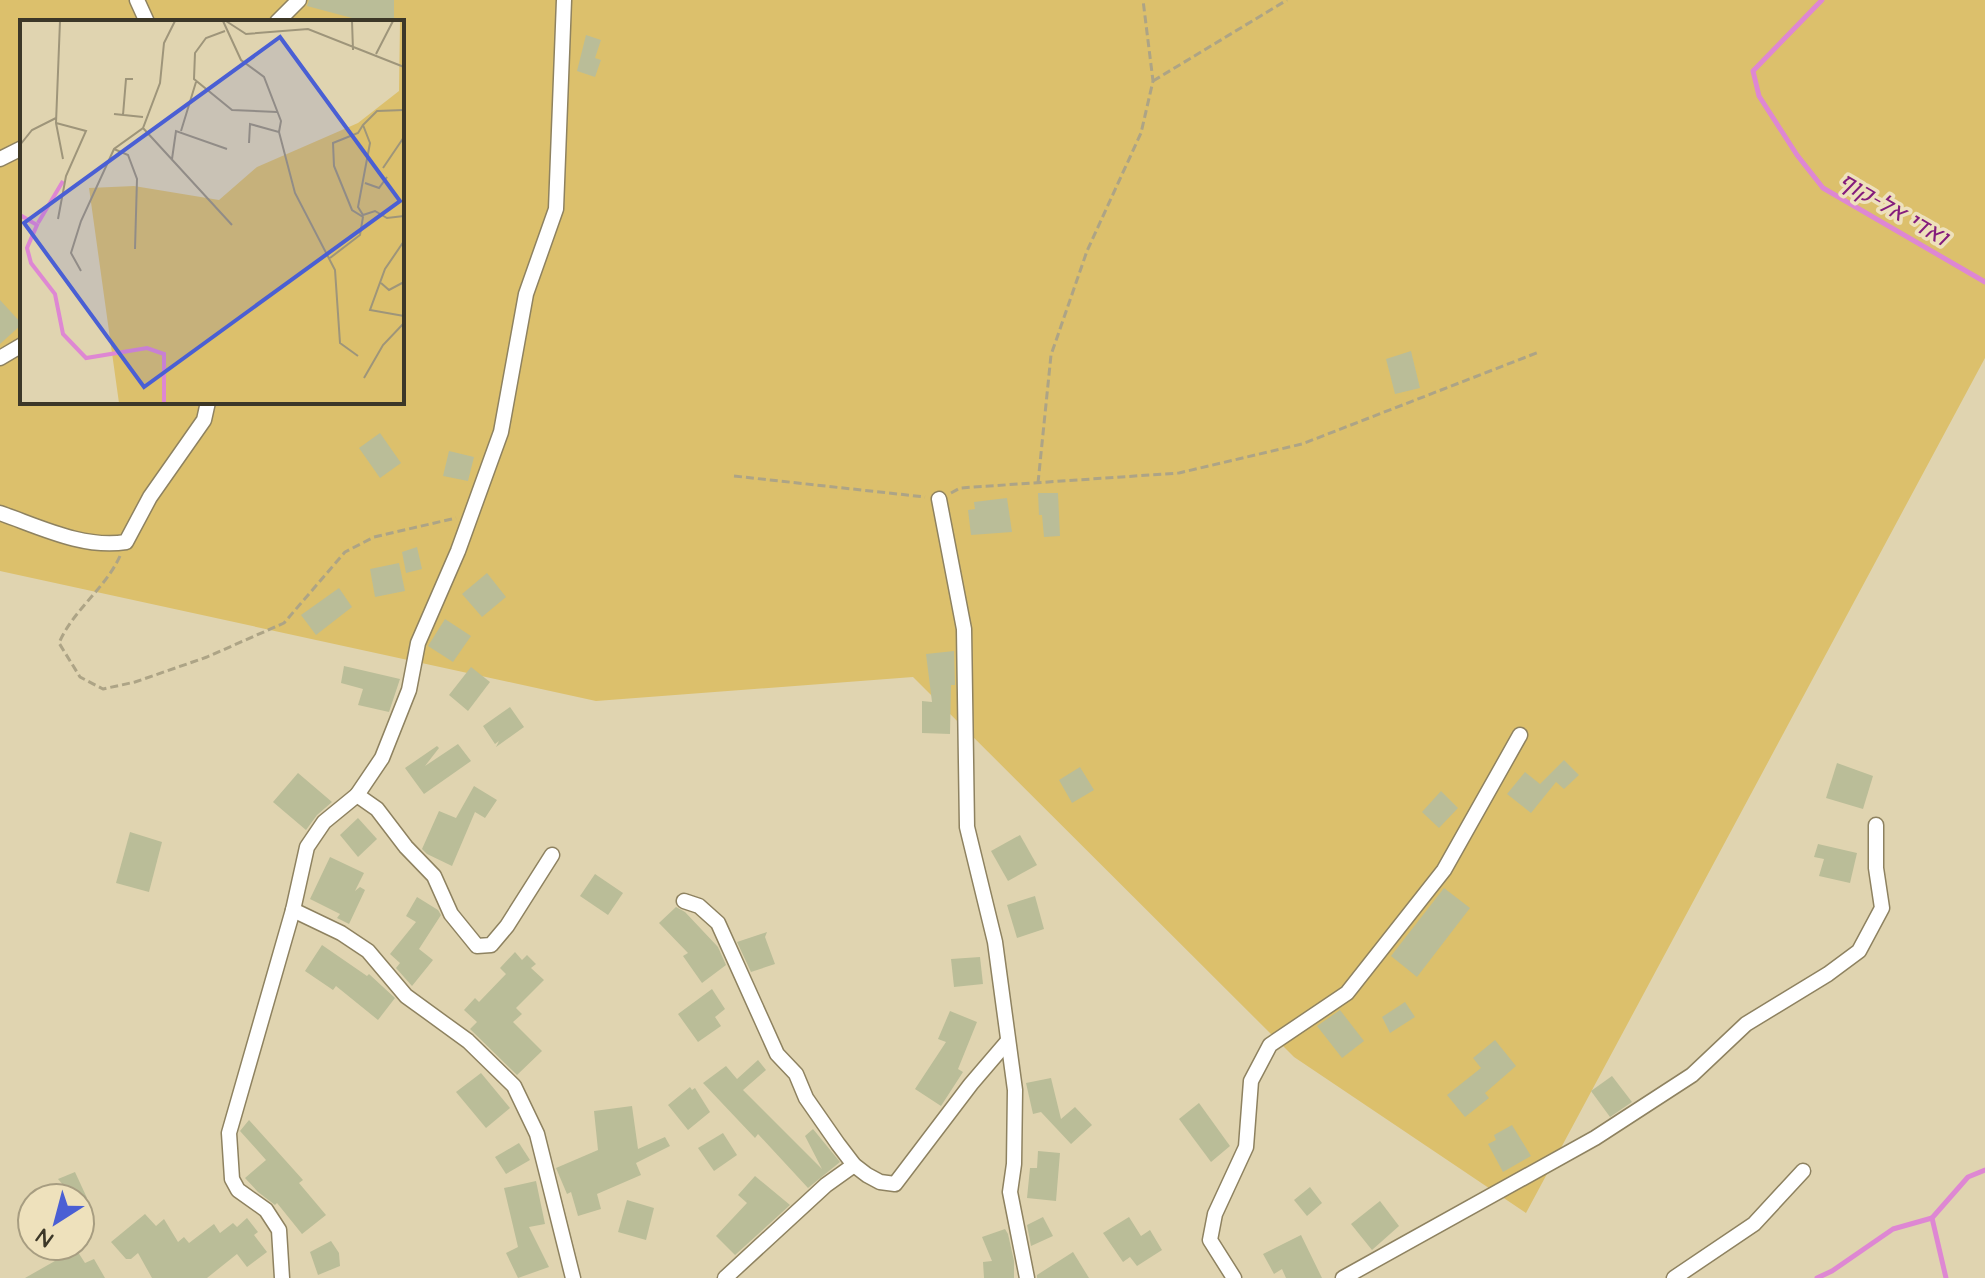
<svg xmlns="http://www.w3.org/2000/svg" width="1985" height="1278" viewBox="0 0 1985 1278" font-family="Quicksand,Heebo,sans-serif">
  <rect width="100%" height="100%" fill="#e0d4b0"/>
  <path fill="#dcc06c" fill-rule="evenodd" d="M0 0H1985V358L1526 1213 1294 1057 913 677 596 701 0 571ZM22 22H402V402H22Z"/>
  <g fill="none" stroke-linecap="round" stroke-linejoin="round">
    <g stroke="#de87d3" stroke-width="5">
      <polyline points="1822,0 1753,71 1759,96 1797,155 1823,188 1985,282"/>
      <polyline points="1817,1278 1832,1271 1893,1229 1932,1218"/>
      <polyline points="1946,1278 1932,1218 1968,1177 1985,1170"/>
    </g>
  </g>
  <g fill="#babd98">
    <polygon points="309,0 394,0 394,22 367,22 307,6"/>
    <polygon points="586,35 601,40 595,58 601,60 595,77 577,71"/>
    <polygon points="0,300 22,324 0,344"/>
    <polygon points="1411,351 1420,388 1395,394 1386,359"/>
    <polygon points="380,433 401,463 380,478 359,448"/>
    <polygon points="449,451 474,457 468,481 443,476"/>
    <polygon points="1038,493 1058,493 1060,536 1044,537 1042,515 1039,515"/>
    <polygon points="1007,498 1012,532 971,535 968,510 975,509 974,502"/>
    <polygon points="417,547 422,569 406,573 402,552"/>
    <polygon points="399,563 405,591 375,597 370,569"/>
    <polygon points="487,573 506,597 482,617 462,594"/>
    <polygon points="339,588 352,607 316,635 301,615"/>
    <polygon points="445,619 471,636 453,662 428,646"/>
    <polygon points="954,651 955,685 951,685 950,734 922,733 922,701 932,702 926,654"/>
    <polygon points="344,666 400,679 389,712 358,705 363,689 341,683"/>
    <polygon points="471,667 490,682 468,711 449,695"/>
    <polygon points="510,707 524,727 496,747 499,741 495,744 483,726"/>
    <polygon points="458,744 471,761 424,794 405,768 437,746 439,748 425,766"/>
    <polygon points="1564,760 1579,775 1564,789 1556,782 1531,813 1507,794 1525,772 1540,784"/>
    <polygon points="1837,763 1873,776 1863,809 1826,798"/>
    <polygon points="1080,767 1094,790 1072,803 1059,780"/>
    <polygon points="298,773 332,802 317,815 306,830 273,802"/>
    <polygon points="474,786 497,800 485,818 475,812 452,866 427,854 422,849 439,811 456,818"/>
    <polygon points="1441,791 1458,808 1439,828 1422,812"/>
    <polygon points="358,818 377,839 358,857 340,835"/>
    <polygon points="130,832 162,842 149,892 116,883"/>
    <polygon points="1020,835 1037,865 1008,881 991,851"/>
    <polygon points="1818,844 1857,853 1850,883 1819,876 1824,859 1814,857"/>
    <polygon points="330,857 364,873 355,891 360,887 365,890 349,924 337,918 340,914 310,899"/>
    <polygon points="595,874 623,893 608,915 580,896"/>
    <polygon points="1444,888 1470,908 1417,977 1391,956"/>
    <polygon points="1035,896 1044,929 1017,938 1007,905"/>
    <polygon points="417,897 438,910 441,915 419,949 433,960 412,986 396,968 400,963 390,954 416,922 406,916"/>
    <polygon points="676,907 685,912 718,947 726,965 702,983 683,956 688,953 659,923"/>
    <polygon points="767,932 765,937 775,964 751,972 737,942"/>
    <polygon points="322,945 367,976 369,974 395,998 378,1020 336,986 333,990 305,971"/>
    <polygon points="515,952 522,960 527,955 536,964 531,968 544,980 516,1008 522,1014 513,1022 542,1051 517,1075 470,1029 477,1022 464,1010 475,998 479,1002 506,974 500,968"/>
    <polygon points="980,957 983,984 954,987 951,959"/>
    <polygon points="712,989 725,1009 715,1017 721,1026 698,1042 678,1014"/>
    <polygon points="1405,1002 1415,1017 1390,1033 1382,1017"/>
    <polygon points="1340,1010 1364,1041 1342,1058 1317,1026"/>
    <polygon points="950,1011 977,1022 958,1069 963,1072 941,1106 915,1089 946,1042 938,1039"/>
    <polygon points="1495,1040 1516,1066 1485,1093 1489,1098 1465,1117 1447,1095 1481,1068 1473,1058"/>
    <polygon points="758,1060 766,1070 743,1090 822,1169 805,1136 813,1129 840,1162 808,1188 758,1134 755,1138 703,1083 726,1066 737,1079"/>
    <polygon points="481,1073 510,1108 486,1128 456,1092"/>
    <polygon points="1612,1076 1632,1102 1610,1117 1591,1091"/>
    <polygon points="1051,1078 1061,1119 1075,1107 1092,1125 1071,1144 1041,1112 1033,1114 1026,1083"/>
    <polygon points="690,1087 692,1090 695,1088 710,1112 688,1130 668,1105"/>
    <polygon points="1199,1103 1230,1146 1211,1162 1179,1119"/>
    <polygon points="632,1106 638,1149 665,1137 670,1146 636,1163 641,1175 597,1194 601,1209 578,1216 571,1192 567,1194 556,1168 598,1150 594,1111"/>
    <polygon points="249,1120 303,1180 299,1183 326,1215 302,1234 277,1203 275,1205 258,1192 245,1178 266,1160 240,1131"/>
    <polygon points="1512,1125 1531,1156 1503,1172 1488,1144 1496,1140 1494,1135"/>
    <polygon points="723,1133 737,1155 714,1171 698,1148"/>
    <polygon points="519,1143 530,1160 506,1174 495,1157"/>
    <polygon points="1038,1151 1060,1153 1056,1201 1027,1198 1030,1168 1037,1168"/>
    <polygon points="75,1172 87,1198 74,1198 58,1179"/>
    <polygon points="755,1176 790,1205 735,1255 716,1236 747,1203 738,1195"/>
    <polygon points="536,1181 545,1224 529,1227 549,1267 518,1278 506,1253 518,1247 504,1188"/>
    <polygon points="1310,1187 1322,1203 1307,1216 1294,1200"/>
    <polygon points="627,1200 654,1208 646,1240 618,1232"/>
    <polygon points="1380,1201 1399,1226 1372,1250 1351,1224"/>
    <polygon points="145,1214 156,1226 164,1219 178,1242 184,1237 189,1243 214,1224 220,1233 233,1223 237,1227 247,1218 258,1232 254,1235 267,1252 247,1267 237,1254 207,1278 152,1278 138,1253 131,1259 126,1259 111,1242"/>
    <polygon points="1043,1217 1053,1236 1031,1246 1027,1225"/>
    <polygon points="1129,1217 1141,1236 1150,1230 1162,1250 1137,1266 1130,1257 1123,1262 1103,1233"/>
    <polygon points="1005,1229 1008,1234 1014,1261 1014,1278 984,1278 983,1262 992,1261 982,1237"/>
    <polygon points="1301,1235 1322,1278 1286,1278 1282,1269 1274,1274 1263,1254"/>
    <polygon points="331,1241 339,1253 340,1266 318,1275 310,1252"/>
    <polygon points="76,1249 85,1263 94,1259 105,1278 25,1278"/>
    <polygon points="1073,1252 1089,1278 1037,1278 1037,1275"/>
  </g>
  <g fill="none" stroke-linecap="round" stroke-linejoin="round">
    <defs>
      <g id="street">
        <polyline points="137,0 147,22"/>
        <polyline points="277,22 299,0"/>
        <polyline points="0,159 22,148"/>
        <polyline points="0,358 22,345"/>
        <polyline points="939,499 964,629 967,827 995,942 1015,1090 1014,1164 1010,1192 1027,1278"/>
        <path d="M0 513C40 527 84 549 126 542L150 497 204 420 208 402"/>
        <polyline points="552,855 507,926 491,945 477,946 451,914 434,876 406,847 377,809 357,795 382,758 409,690 418,643 458,551 501,432 526,294 556,209 564,0"/>
        <polyline points="684,901 699,906 718,923 777,1054 796,1074 806,1098 838,1144 854,1165 867,1175 880,1182 895,1184 971,1084 1007,1042"/>
        <polyline points="293,910 341,933 368,951 406,996 468,1041 514,1086 537,1134 573,1278"/>
        <polyline points="282,1278 279,1230 266,1210 238,1190 232,1179 229,1133 293,910 307,847 324,822 357,795"/>
        <polyline points="725,1278 826,1185 854,1165"/>
        <polyline points="1234,1278 1210,1240 1215,1214 1246,1147 1251,1081 1270,1045 1347,993 1444,870 1520,735"/>
        <polyline points="1343,1278 1595,1138 1692,1075 1746,1024 1828,974 1859,951 1882,908 1876,868 1876,825"/>
        <polyline points="1674,1278 1754,1224 1803,1171"/>
      </g>
    </defs>
    <use href="#street" stroke="#8e8260" stroke-width="17"/>
    <g stroke="#ada486" stroke-width="3" stroke-dasharray="8 4" stroke-linecap="butt">
      <polyline points="1153,81 1287,0"/>
      <polyline points="734,476 925,497"/>
      <polyline points="1038,483 1051,355 1087,251 1141,133 1153,81 1143,0"/>
      <polyline points="951,493 960,488 1179,473 1302,444 1539,352"/>
      <path d="M120 556C105 589 73 610 59 643L80 677 103 689 135 682 207 657 284 623 345 552 374 537 456 518"/>
    </g>
    <use href="#street" stroke="#fff" stroke-width="14"/>
  </g>
  <g text-anchor="middle" dominant-baseline="central" stroke-width="7" stroke-linejoin="round" paint-order="stroke">
    <g font-size="24" font-style="italic" fill="#841c7c" stroke="#eee1bc">
      <text transform="translate(1894 208) rotate(30)">ואדי אל-קוף</text>
    </g>
  </g>
  <g transform="translate(20 20)">
    <rect width="384" height="384" fill="#e0d4b0"/>
    <path d="M380 1H384V383H99L69 168 114 166 199 180 237 147 338 103 379 71Z" fill="#dcc06c"/>
    <path fill="none" stroke="#de87d3" stroke-width="4" d="M0 195 17 205 7 228 11 243 35 274 43 314 66 338 127 328 144 334V383M18 203 43 161"/>
    <path fill="none" stroke="#9e957a" stroke-width="2" d="M203 1 221 40 244 57 261 101 259 112M206 1 226 14 288 9 384 47M332 1 333 30M205 11 186 18 175 33 174 59 212 90 257 92M356 34 373 1M384 90 357 91 343 105 350 123 338 187 343 195 355 191 367 198 384 196M94 94 123 97M103 95 106 59H113M36 103 43 139M123 108 212 205M161 111 176 62M229 123 230 104 259 112 275 173 315 250 320 323 338 336M0 125 12 110 36 98M94 129 108 135 117 159 115 229M152 139 156 111 207 129M363 148 384 117M345 163 359 168 367 157M38 199 46 156 66 111 36 103 40 1M384 221 365 249 350 290 384 296M310 238 340 215 343 197 332 190 314 146 313 123 338 113 343 105M61 251 51 233 61 201 94 129 123 108 140 63 144 23 155 1M361 263 369 270 384 262M344 358 363 325 384 303"/>
    <path fill="#4a5fd4" fill-opacity="0.15" stroke="#4a5fd4" stroke-width="4" d="M260 17 380 181 124 367 4 203Z"/>
    <rect width="384" height="384" fill="none" stroke="#3c3728" stroke-width="4"/>
  </g>
  <g transform="translate(56 1222) rotate(216)"><circle r="38" fill="#eee1bc" stroke="#a79d81" stroke-width="2"/>
  <path d="M0-6L14 30L0 20L-14 30Z" fill="#4a5fd4"/>
  <text y="-12" font-size="22" font-weight="bold" text-anchor="middle" fill="#3c3728">N</text>
  </g>
</svg>
